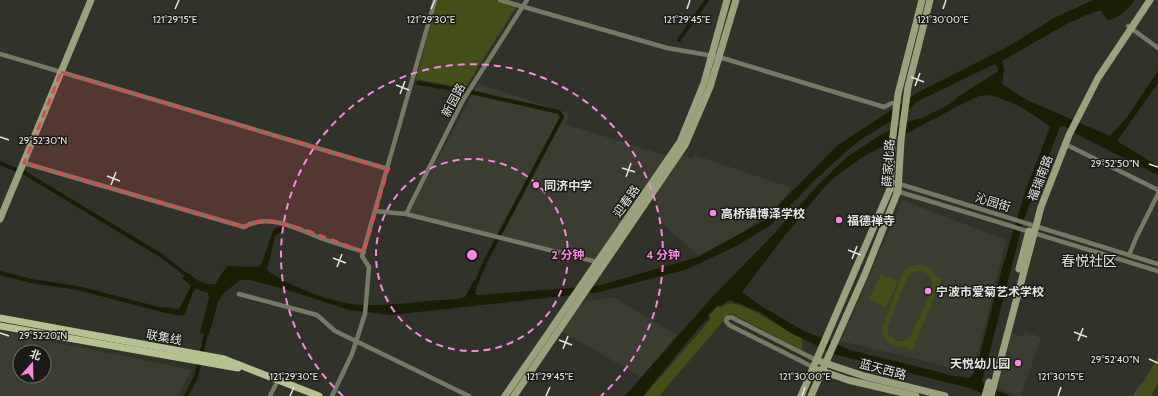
<svg xmlns="http://www.w3.org/2000/svg" width="1158" height="396" viewBox="0 0 1158 396" font-family="Cabin,'Noto Sans SC',sans-serif">
  <rect width="100%" height="100%" fill="#31332b"/>
  <g fill="#3a3d2f" fill-rule="evenodd">
    <polygon points="478,83 569,114 565,124 667,156 597,260 409,213"/>
    <polygon points="681,155 693,159 694,155 792,188 779,204 744,232 698,255 659,221 656,192"/>
    <polygon points="902,200 1006,240 973,373 841,341"/>
    <polygon points="613,297 677,335 641,377 560,330 577,304"/>
    <path d="M0 331 192 370 178 396H0ZM20 352H44V376H20Z"/>
    <polygon points="1025,331 1041,338 1021,396 1017,396 998,388 1011,333 1023,337"/>
  </g>
  <g fill="#444e18" fill-rule="evenodd">
    <polygon points="437,0 495,0 516,7 465,88 416,79"/>
    <path d="M917 265C934 265 931 276 942 279L912 351 905 348 906 346C893 348 883 342 882 329L903 272 911 266ZM918 271C926 271 933 276 932 285 931 296 916 324 911 336L905 341H897L888 334V325L907 278 912 273Z"/>
    <polygon points="881,274 898,281 886,307 869,300"/>
    <path d="M730 303C759 309 776 327 802 338V350L730 313 659 396H644L711 319 709 316 718 306 720 308Z"/>
    <polygon points="1158,357 1158,383 1151,396 1132,396 1145,379"/>
  </g>
  <path fill="#191e03" fill-rule="evenodd" d="M1093 0H1135C1129 8 1118 20 1107 20L1101 11C1095 10 1079 19 1070 22L1002 61 1004 69 1002 84 1027 100 1110 136 1127 117 1158 71V83L1117 141 1158 166V175L1084 138 1064 126 1060 127 1024 219 982 381 986 386 1010 396H989L969 388 834 354 791 333 760 312 730 300 720 306 718 305 708 315 709 318 697 330 643 396H625L713 296 773 235 818 185 847 157 882 134 910 121 924 117 950 104 959 96 997 72 998 68 995 64 916 102 909 110 860 140 847 151 817 178 771 225 738 245 688 269 600 292 391 315 349 310 281 288 250 280H240L223 294 218 302 209 335 200 333 209 297 208 293 196 289 193 292 185 314 182 316 161 312 164 307 179 309 191 286 182 278 188 273C196 279 204 286 215 284L227 266 257 267 261 265 273 231 277 227 283 226V231L275 236 267 270C287 286 336 304 361 305 384 306 406 303 429 301 441 299 453 301 465 297L474 280 478 281 475 294 478 295 597 286 698 257 763 221 838 145 896 107 915 94 1011 45 1054 18ZM989 95C1013 101 1031 112 1050 127L1026 189 1002 268 979 358 974 372 970 378 955 376 850 350 804 331 761 306 742 292 783 238 822 190 835 177 861 158 958 106 979 96Z"/>
  <g fill="none" stroke-linecap="round" stroke-linejoin="round">
    <g stroke="#191e03" stroke-width="4">
      <polyline points="679,40 707,0"/>
      <polyline points="418,83 470,92 559,112 562,117 485,262 476,284"/>
      <polyline points="0,163 17,170"/>
      <polyline points="23,172 162,256 190,278"/>
      <polyline points="0,273 31,281 78,288 166,311"/>
      <polyline points="186,396 196,377 207,330"/>
    </g>
    <g stroke="#747a63" stroke-width="4.5">
      <polyline points="500,0 667,48 719,57 884,107 892,103"/>
      <polyline points="1128,26 1158,48"/>
      <polyline points="0,54 388,169"/>
      <polyline points="1065,144 1158,190"/>
      <path d="M24 163 244 227C266 214 292 226 313 235 329 242 347 246 364 252"/>
      <polyline points="890,181 1158,264"/>
      <polyline points="890,189 1158,271"/>
      <polyline points="375,211 406,214 597,262"/>
      <polyline points="406,214 463,100 527,0"/>
      <polyline points="1129,255 1137,236 1158,194"/>
      <polyline points="239,294 317,315 335,331 469,396"/>
      <polyline points="813,367 729,325 726,321 727,318 731,317 816,360"/>
      <polyline points="270,396 276,384"/>
      <polyline points="332,396 352,354 365,314 369,267 362,256 435,0"/>
    </g>
    <g stroke="#99a27d" stroke-width="7">
      <polyline points="0,219 91,0"/>
      <polyline points="1019,269 1029,231"/>
      <polyline points="822,362 864,376 945,396"/>
      <polyline points="819,370 848,380 916,396"/>
      <polyline points="505,396 680,142 704,83 727,0"/>
      <polyline points="514,396 685,145 710,87 736,0"/>
      <polyline points="801,396 890,189 892,144 898,94 922,0"/>
      <polyline points="811,396 865,274 898,191 901,140 908,87 930,0"/>
      <polyline points="985,396 989,382"/>
      <polyline points="991,396 1041,207 1069,135 1098,78 1150,0"/>
    </g>
    <g stroke="#b5c191" stroke-width="7">
      <polyline points="0,318 224,359 319,396"/>
      <polyline points="0,326 238,368"/>
    </g>
  </g>
  <path fill="#d94e4d" fill-opacity="0.2" stroke="#d94e4d" stroke-width="3" stroke-dasharray="8 5" stroke-linejoin="round" d="M61 72 388 169 364 252 303 229 275 222H252L244 227 24 163Z"/>
  <path fill="none" stroke="#e3e5df" stroke-width="1.5" d="M175 9 179 0M431 9 435 0M687 9 690 0M943 9 946 0M911 77 924 82M396 85 409 90M915 86 920 73M400 94 405 81M0 137 9 140M1149 164 1158 167M622 168 635 172M107 176 120 181M626 177 631 163M111 185 116 172M848 250 861 255M333 258 346 263M852 259 857 246M337 267 342 254M1074 332 1087 337M0 333 9 336M559 340 572 345M1078 341 1083 328M563 349 568 336M1149 359 1158 363M290 396 294 387M546 396 550 387M802 396 805 387M1058 396 1061 387"/>
  <g fill="none" stroke="#fc86e4" stroke-width="2" stroke-dasharray="7 5">
    <circle cx="472" cy="255" r="96"/>
    <path d="M343 396A191 191 0 1 1 601 396"/>
  </g>
  <g fill="#fc86e4" stroke="#1a1b17" stroke-width="1.5">
    <circle cx="536" cy="185" r="4"/>
    <circle cx="713" cy="213" r="4"/>
    <circle cx="839" cy="220" r="4"/>
    <circle cx="928" cy="291" r="4"/>
    <circle cx="1018" cy="363" r="4"/>
  </g>
  <g text-anchor="middle" dominant-baseline="central" stroke-width="3" stroke-linejoin="round" paint-order="stroke">
    <g font-size="12" fill="#e3e5df" stroke="#1a1b17">
      <text transform="translate(453 100) rotate(-62)">新园路</text>
      <text transform="translate(888 163) rotate(-86)">薛家北路</text>
      <text transform="translate(1040 178) rotate(-69)">福瑞南路</text>
      <text transform="translate(626 201) rotate(-55)">迎春路</text>
      <text transform="translate(993 202) rotate(17)">沁园街</text>
      <text transform="translate(164 337) rotate(10)">联集线</text>
      <text transform="translate(883 369) rotate(15)">蓝天西路</text>
    </g>
    <g font-size="12" font-weight="bold" fill="#e3e5df" stroke="#1a1b17" text-anchor="start">
      <text x="544" y="185">同济中学</text>
      <text x="721" y="213">高桥镇博泽学校</text>
      <text x="847" y="220">福德禅寺</text>
      <text x="936" y="291">宁波市爱菊艺术学校</text>
      <text x="1010" y="363" text-anchor="end">天悦幼儿园</text>
    </g>
    <g font-size="14" fill="#e3e5df" stroke="#1a1b17">
      <text x="1089" y="261">春悦社区</text>
    </g>
  </g>
  <g font-size="10" text-anchor="middle" fill="#e3e5df" stroke="#1a1b17" stroke-width="3" stroke-linejoin="round" paint-order="stroke">
    <text x="175" y="23">121°29'15"E</text>
    <text x="431" y="23">121°29'30"E</text>
    <text x="687" y="23">121°29'45"E</text>
    <text x="943" y="23">121°30'00"E</text>
    <text x="43" y="144">29°52'30"N</text>
    <text x="1115" y="167">29°52'50"N</text>
    <text x="43" y="339">29°52'20"N</text>
    <text x="1115" y="363">29°52'40"N</text>
    <text x="294" y="380">121°29'30"E</text>
    <text x="550" y="380">121°29'45"E</text>
    <text x="805" y="380">121°30'00"E</text>
    <text x="1061" y="380">121°30'15"E</text>
  </g>
  <circle cx="472" cy="255" r="6" fill="#fc86e4" stroke="#1a1b17" stroke-width="2"/>
  <g font-size="12" text-anchor="middle" font-weight="bold" fill="#fc86e4" stroke="#1a1b17" stroke-width="3" stroke-linejoin="round" paint-order="stroke">
    <text x="568" y="259">2 分钟</text>
    <text x="663" y="259">4 分钟</text>
  </g>
  <g transform="translate(32 364) rotate(20)"><circle r="19" fill="#1a1b17" stroke="#6a6c67"/>
  <path d="M0-3L7 15L0 10L-7 15Z" fill="#fc86e4"/>
  <text y="-6" font-size="11" font-weight="bold" text-anchor="middle" fill="#e3e5df">北</text>
  </g>
</svg>
